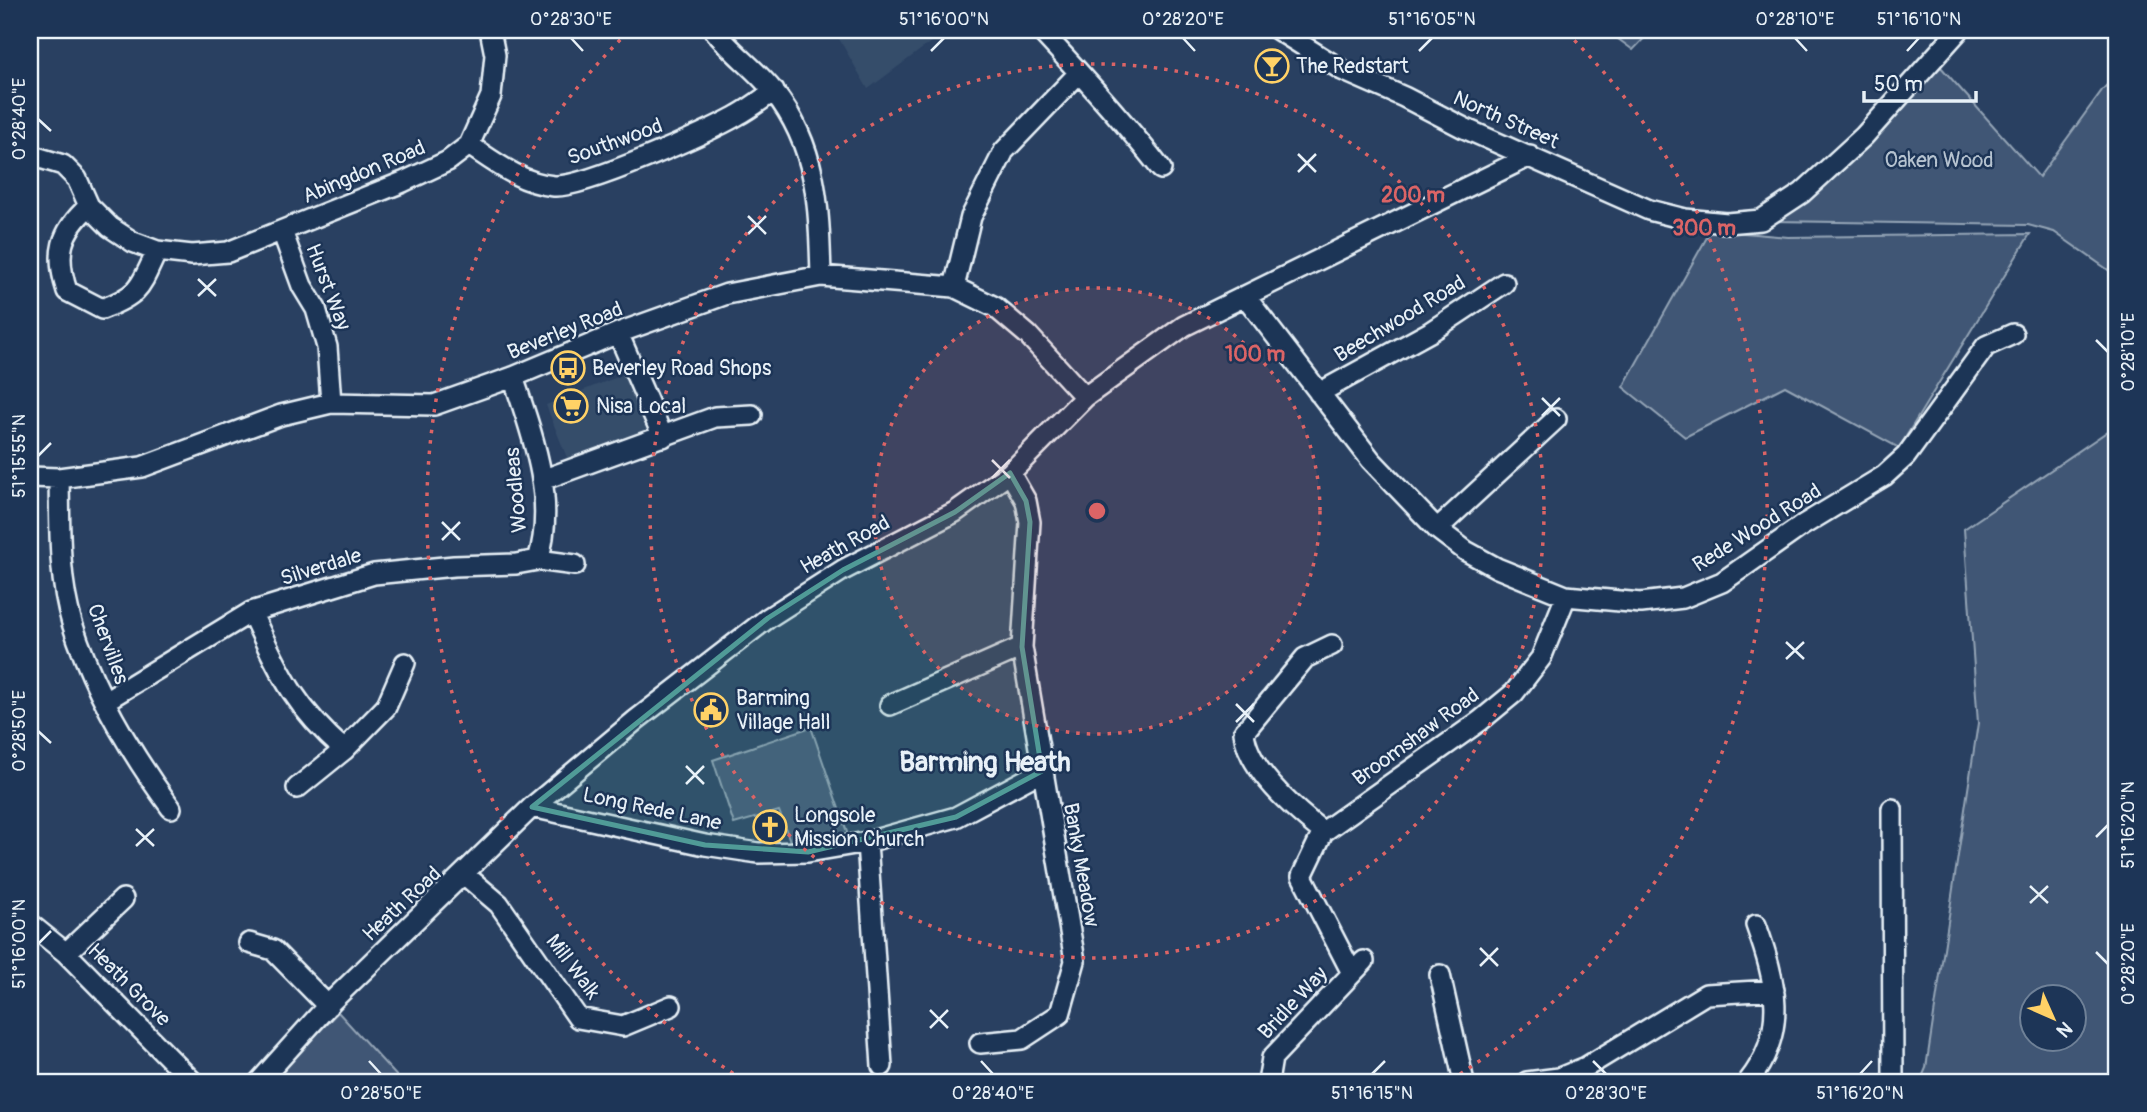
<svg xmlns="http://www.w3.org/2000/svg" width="2147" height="1112" font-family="Pangolin,sans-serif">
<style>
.built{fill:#364d6b}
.green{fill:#415774;stroke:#94a4b6;stroke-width:2;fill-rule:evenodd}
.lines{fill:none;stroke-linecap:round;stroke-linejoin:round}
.minor-casing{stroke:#e8f1f8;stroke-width:24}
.minor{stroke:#1d3557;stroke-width:19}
.marked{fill:#509b97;fill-opacity:0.2;stroke:#509b97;stroke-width:5;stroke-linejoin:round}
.ticks{fill:none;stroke:#e8f1f8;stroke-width:2.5}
.ring{fill:none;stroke:#db6466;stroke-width:3.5;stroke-dasharray:3.5 7}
.labels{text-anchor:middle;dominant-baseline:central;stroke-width:5;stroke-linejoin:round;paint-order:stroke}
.poi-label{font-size:21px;fill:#e8f1f8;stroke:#1d3557;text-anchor:start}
.street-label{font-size:21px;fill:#e8f1f8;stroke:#1d3557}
.park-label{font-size:21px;fill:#b6c3d0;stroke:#1d3557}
.district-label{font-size:28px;font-weight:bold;fill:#e8f1f8;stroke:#1d3557}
.centre{fill:#db6466;stroke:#1d3557;stroke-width:3.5}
.ring-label{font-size:21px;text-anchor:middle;font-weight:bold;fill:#db6466;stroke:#1d3557;stroke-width:5;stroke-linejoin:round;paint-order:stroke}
.neatline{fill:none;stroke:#e8f1f8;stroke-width:2.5}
.ticks-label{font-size:18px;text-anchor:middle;fill:#e8f1f8}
</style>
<rect width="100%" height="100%" fill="#294061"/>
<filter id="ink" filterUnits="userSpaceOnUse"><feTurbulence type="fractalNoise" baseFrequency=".0143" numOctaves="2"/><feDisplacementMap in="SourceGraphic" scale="14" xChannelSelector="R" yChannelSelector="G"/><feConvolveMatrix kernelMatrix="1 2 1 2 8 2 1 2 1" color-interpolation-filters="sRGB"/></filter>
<g filter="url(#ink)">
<path class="built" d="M834,30h113l-79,59z
M625,374l23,60 -78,31 -24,-60z"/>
<path class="green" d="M1606,30h46l-19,20z
M1940,66l99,111 64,-88 14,-14v201l-63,-44 -26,-7 -253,-4 77,-60z
M1711,230l77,7 242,-3 -131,214 -114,-62 -100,51 -62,-50z
M2117,425v657h-197l6,-14 52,-345 -14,-194zM2032,996h42v42h-42z
M811,727l39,114h-60l-11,-30 -45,13 -21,-64z
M338,1012l64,70h-131z"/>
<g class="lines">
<defs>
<path id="minor" d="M714,30c18,23 42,39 60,62 44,55 45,116 47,184
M1040,30c42,45 83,90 121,139
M1278,30l64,40 62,27 60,31 185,82 36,9 42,4 34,-3 41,-27 62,-57 95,-106
M469,145c27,18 52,38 85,41 30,2 155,-54 184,-71 13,-7 24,-16 36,-24
M30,155l33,10 14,14 12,27 21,21 23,15 24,9 35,4 36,-3 175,-70 45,-21 21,-16 22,-49 4,-41 -5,-25
M89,206c-29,26 -34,48 -22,85l35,18c39,-15 38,-22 55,-58
M282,231l20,55 14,23 11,38 4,56
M954,287l17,-70 33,-66 74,-77
M1245,296l126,164 66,69 29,22 31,17 69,28 75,7 42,-5 39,-16 81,-57 81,-49 22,-20 80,-110 27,-12
M618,333l45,104
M513,377c19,57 44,122 25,183
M1319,393l111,-61 74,-49
M30,477l29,1 83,-11 139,-52 50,-12 103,2 79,-28 105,-44 109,-39 94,-18 133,11 41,20 33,28 57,62
M59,478c1,47 -1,99 13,145 21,67 58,129 99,185
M542,480l173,-63 37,-2
M1437,529l119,-110
M251,612c29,61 41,92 93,138
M105,701l146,-89 123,-38 80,-8 62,-2 22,-4 37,5
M890,705l132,-58
M297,788l47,-38 42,-43 19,-44
M532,807l173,38 53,8 50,-1 59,-10 89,-25 86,-46
M1892,809l1,273
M1323,832c-28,-22 -76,-63 -79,-100l61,-74 27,-13
M867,842l15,224
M465,875l34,29 79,114 45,8 48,-20
M30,924l36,29 127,129
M249,943l24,7 55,56
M66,953l57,-54
M1352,973l-50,-97 21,-44 157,-111 34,-28 27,-35 25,-62
M1440,975l24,107
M980,1043l42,-4 38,-25 15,-53 -53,-314 8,-125 -4,-21 -16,-28
M259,1082l73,-81 200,-194 104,-87 132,-102 75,-48 112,-58 55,-39 75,-76 99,-71 346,-170
M1268,1082l4,-24 92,-97
M1527,1082l32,-4 27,-11 120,-73 68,-4
M1748,1082c41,-51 28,-101 8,-157"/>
</defs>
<use href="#minor" class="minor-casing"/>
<use href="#minor" class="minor"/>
</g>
</g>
<path class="marked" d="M1010,473l16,28 4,21 -8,125 20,124 -86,46 -148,35 -103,-7 -173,-38 236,-189 75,-48 112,-58z"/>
<path class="ticks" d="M571,38l12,13M1183,38l12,13M1795,38l12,13M931,51l13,-13M1419,51l13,-13M1907,51l12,-13M38,119l13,12M1298,154l18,18M1298,172l18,-18M748,216l18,18M748,234l18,-18M198,279l18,17M198,296l18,-17M2096,340l12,12M1542,398l18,18M1542,416l18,-18M38,456l13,-13M992,460l18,18M992,478l18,-18M442,522l18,18M442,540l18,-18M1786,642l18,17M1786,659l18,-17M1236,704l18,18M1236,722l18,-18M38,731l13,12M686,766l18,18M686,784l18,-18M136,829l18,17M2096,837l12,-12M136,846l18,-17M2030,886l18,17M2030,903l18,-17M38,944l13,-13M1480,948l18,18M2096,952l12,12M1480,966l18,-18M930,1010l18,18M930,1028l18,-18M369,1061l12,13M981,1061l12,13M1593,1061l13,13M1372,1074l13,-13M1860,1074l12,-13"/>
<circle cx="1097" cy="511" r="223" fill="#db6466" fill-opacity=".12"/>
<g class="ring">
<circle cx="1097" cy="511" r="223"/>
<circle cx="1097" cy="511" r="447"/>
<path d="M742 1079A670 670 0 0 1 627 33M1567 33A670 670 0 0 1 1452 1079"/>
</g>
<defs>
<symbol id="bar-ring" viewBox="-11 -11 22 22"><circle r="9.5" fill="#1d3557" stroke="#ffd166" stroke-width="1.5"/><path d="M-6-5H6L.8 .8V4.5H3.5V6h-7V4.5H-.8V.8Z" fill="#ffd166"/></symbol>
<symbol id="bus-ring" viewBox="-11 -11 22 22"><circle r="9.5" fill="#1d3557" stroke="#ffd166" stroke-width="1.5"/><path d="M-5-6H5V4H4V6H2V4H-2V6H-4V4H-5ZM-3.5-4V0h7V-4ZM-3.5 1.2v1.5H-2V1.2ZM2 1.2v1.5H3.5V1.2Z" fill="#ffd166"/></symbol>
<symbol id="supermarket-ring" viewBox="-11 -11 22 22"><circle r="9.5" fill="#1d3557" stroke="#ffd166" stroke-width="1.5"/><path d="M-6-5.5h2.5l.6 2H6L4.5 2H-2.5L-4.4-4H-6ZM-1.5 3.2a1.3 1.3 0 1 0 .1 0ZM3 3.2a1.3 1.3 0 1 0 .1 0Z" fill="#ffd166"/></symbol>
<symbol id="civic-ring" viewBox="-11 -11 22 22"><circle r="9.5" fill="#1d3557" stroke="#ffd166" stroke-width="1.5"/><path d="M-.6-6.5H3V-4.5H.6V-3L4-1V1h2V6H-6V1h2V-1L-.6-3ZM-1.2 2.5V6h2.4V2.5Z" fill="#ffd166"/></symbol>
<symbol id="church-ring" viewBox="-11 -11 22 22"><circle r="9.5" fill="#1d3557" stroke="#ffd166" stroke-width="1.5"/><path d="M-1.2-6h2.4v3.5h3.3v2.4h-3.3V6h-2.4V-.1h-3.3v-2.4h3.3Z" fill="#ffd166"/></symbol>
</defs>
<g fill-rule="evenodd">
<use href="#bar-ring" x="1253" y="47" width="38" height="38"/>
<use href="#bus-ring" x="549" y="349" width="38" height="38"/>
<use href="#supermarket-ring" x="552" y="387" width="38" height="38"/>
<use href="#civic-ring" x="692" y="691" width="38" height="38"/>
<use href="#church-ring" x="751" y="808" width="38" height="38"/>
</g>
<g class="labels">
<g class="poi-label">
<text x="1296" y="66">The Redstart</text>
<text x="592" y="368">Beverley Road Shops</text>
<text x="596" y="406">Nisa Local</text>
<text x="736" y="698">Barming<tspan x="736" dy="24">Village Hall</tspan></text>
<text x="794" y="815">Longsole<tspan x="794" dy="24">Mission Church</tspan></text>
</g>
<g class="street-label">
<text transform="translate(1506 120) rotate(24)">North Street</text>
<text transform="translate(615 142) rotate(-20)">Southwood</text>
<text transform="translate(364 172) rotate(-23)">Abingdon Road</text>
<text transform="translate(328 287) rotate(69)">Hurst Way</text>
<text transform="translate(1400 319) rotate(-31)">Beechwood Road</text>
<text transform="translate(565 331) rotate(-22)">Beverley Road</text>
<text transform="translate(516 490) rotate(-95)">Woodleas</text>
<text transform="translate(1757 528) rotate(-32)">Rede Wood Road</text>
<text transform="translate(845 545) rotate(-29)">Heath Road</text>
<text transform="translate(321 567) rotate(-17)">Silverdale</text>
<text transform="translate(108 644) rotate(70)">Chervilles</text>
<text transform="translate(1416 737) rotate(-36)">Broomshaw Road</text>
<text transform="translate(652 809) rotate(12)">Long Rede Lane</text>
<text transform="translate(1081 865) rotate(80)">Banky Meadow</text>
<text transform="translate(402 904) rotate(-43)">Heath Road</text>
<text transform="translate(573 967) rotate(53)">Mill Walk</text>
<text transform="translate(129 985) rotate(45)">Heath Grove</text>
<text transform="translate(1293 1003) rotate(-47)">Bridle Way</text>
</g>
<g class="park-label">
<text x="1939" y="160">Oaken Wood</text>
</g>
<g class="district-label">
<text x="985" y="762">Barming Heath</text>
</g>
</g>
<circle cx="1097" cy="511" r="10" class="centre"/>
<g class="ring-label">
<text x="1413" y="202">200 m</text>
<text x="1704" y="235">300 m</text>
<text x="1255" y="361">100 m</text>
</g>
<rect width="2147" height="1112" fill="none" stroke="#1d3557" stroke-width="77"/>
<g transform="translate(2053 1018) rotate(135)"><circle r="33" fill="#1d3557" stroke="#6e8097" stroke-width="2"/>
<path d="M0-5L12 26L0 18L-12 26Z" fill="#ffd166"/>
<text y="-10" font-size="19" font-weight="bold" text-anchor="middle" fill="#e8f1f8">N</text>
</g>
<path d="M1864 91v10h112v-10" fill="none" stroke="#e8f1f8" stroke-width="3.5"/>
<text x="1874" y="91" font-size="21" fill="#e8f1f8" stroke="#1d3557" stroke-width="5" paint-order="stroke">50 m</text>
<rect x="38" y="38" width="2070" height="1036" class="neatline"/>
<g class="ticks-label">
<text x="571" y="25">0°28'30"E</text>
<text x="944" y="25">51°16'00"N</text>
<text x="1183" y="25">0°28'20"E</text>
<text x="1432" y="25">51°16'05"N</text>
<text x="1795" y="25">0°28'10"E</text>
<text x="1919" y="25">51°16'10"N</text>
<text transform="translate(19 119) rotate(-90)" y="6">0°28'40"E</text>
<text transform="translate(2128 352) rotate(-90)" y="6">0°28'10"E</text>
<text transform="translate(19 456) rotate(-90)" y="6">51°15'55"N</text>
<text transform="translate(19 731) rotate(-90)" y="6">0°28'50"E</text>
<text transform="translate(2128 825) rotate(-90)" y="6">51°16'20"N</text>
<text transform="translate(19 944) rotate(-90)" y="6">51°16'00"N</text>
<text transform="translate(2128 964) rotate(-90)" y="6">0°28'20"E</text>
<text x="381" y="1099">0°28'50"E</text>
<text x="993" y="1099">0°28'40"E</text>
<text x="1372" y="1099">51°16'15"N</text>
<text x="1606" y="1099">0°28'30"E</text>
<text x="1860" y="1099">51°16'20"N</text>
</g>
</svg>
